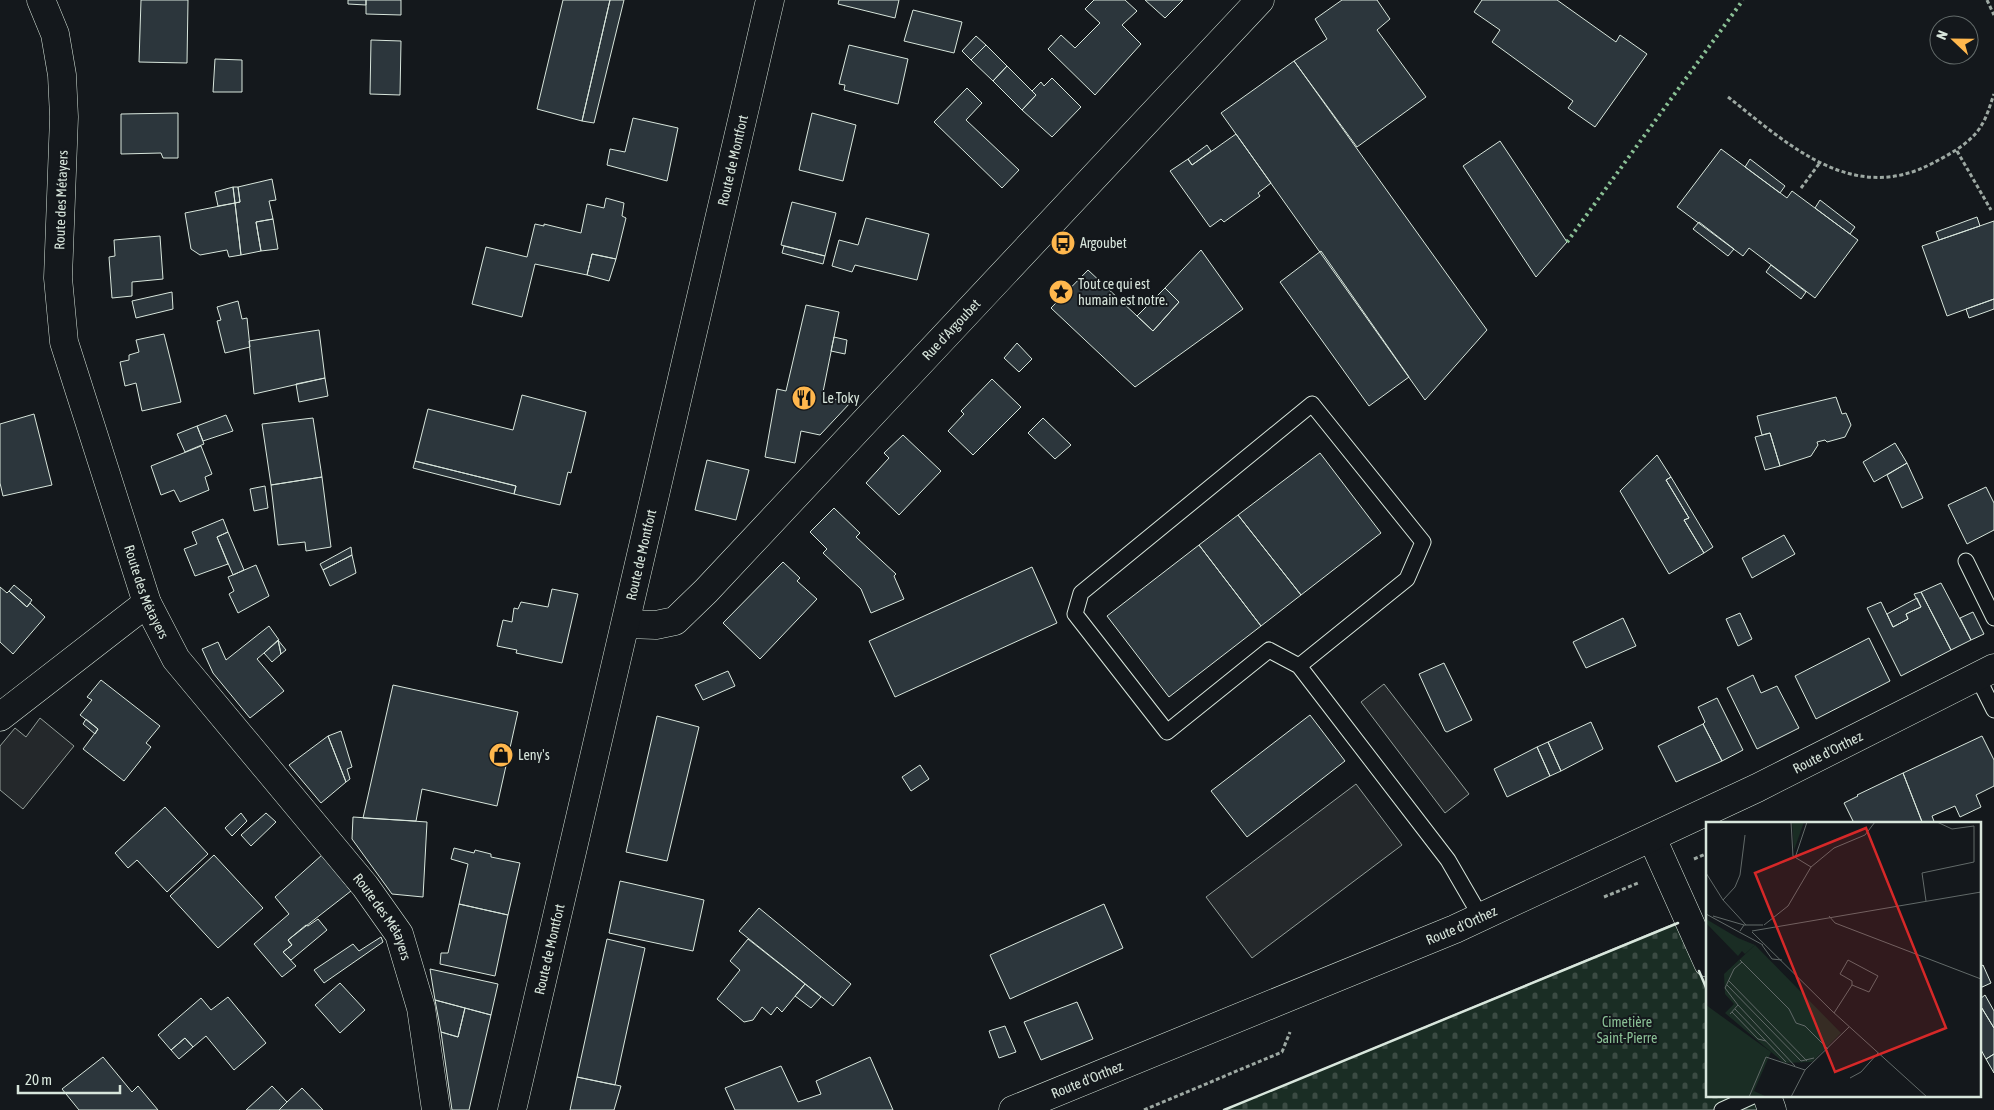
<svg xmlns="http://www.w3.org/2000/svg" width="1994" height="1110" font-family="'Asap Condensed',sans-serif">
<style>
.cemetery{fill:url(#cemetery-stones);stroke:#939e99}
.parking{fill:#24282b;stroke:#939e99}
.building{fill:#2c363c;stroke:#d8e6dc}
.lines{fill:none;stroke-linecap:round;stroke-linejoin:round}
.lane-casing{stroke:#d8e6dc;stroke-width:17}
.street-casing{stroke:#d8e6dc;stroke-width:29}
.secondary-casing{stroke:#d8e6dc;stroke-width:29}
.path{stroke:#9da8a2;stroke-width:3;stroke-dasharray:4 2.5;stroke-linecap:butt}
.lane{stroke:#14181c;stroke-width:15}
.street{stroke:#14181c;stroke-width:28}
.secondary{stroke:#14181c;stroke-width:28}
.hedge{stroke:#8ac095;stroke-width:4;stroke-dasharray:2.5 4;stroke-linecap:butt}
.wall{stroke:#d8e6dc;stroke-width:2.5}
.labels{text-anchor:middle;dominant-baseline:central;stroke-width:4;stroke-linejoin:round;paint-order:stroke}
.street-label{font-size:14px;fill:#d8e6dc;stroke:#14181c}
.poi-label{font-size:14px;fill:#d8e6dc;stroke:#14181c;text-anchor:start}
.park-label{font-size:14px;fill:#8ac095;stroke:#14181c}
.inset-road{fill:none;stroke:#626a69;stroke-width:1}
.view{fill:#d62828;fill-opacity:0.15;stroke:#d62828;stroke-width:2.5}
.inset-edge{fill:none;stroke:#d8e6dc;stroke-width:2.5}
</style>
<defs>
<pattern id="cemetery-stones" width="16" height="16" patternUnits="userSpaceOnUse" patternTransform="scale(1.25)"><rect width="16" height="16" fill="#1a2d24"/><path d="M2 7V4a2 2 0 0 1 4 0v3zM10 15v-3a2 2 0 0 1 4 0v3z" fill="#3b4b43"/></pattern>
</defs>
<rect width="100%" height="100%" fill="#14181c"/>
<path class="cemetery" d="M1678,922l30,70v104h44l6,14h-534z"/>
<path class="parking" d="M1384,684l85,110 -24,19 -84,-111z
M40,718l34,28 -51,63 -23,-19v-44l15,-18 11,9z
M1356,784l46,61 -150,113 -46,-61z"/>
<path class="building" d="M141,0h47l-1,63 -48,-1z
M348,0h18v5l-18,-1z
M366,0h35v15l-35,-1z
M563,0h47l-28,121 -45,-12z
M610,0h14l-30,123 -12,-2z
M839,0h60l-4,18 -57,-14z
M1094,0h31l12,11 -15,14 19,19 -46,51 -47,-46 13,-14 14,13 25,-25 -15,-14z
M1145,0h38l-18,18z
M1342,0h35l13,19 -13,11 49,67 -69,50 -63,-86 33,-22 -12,-20z
M1482,0h75l59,42 4,-7 27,19 -52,73 -27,-19 5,-7 -81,-59 8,-12 -26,-18z
M913,10l49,12 -8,31 -50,-12z
M976,36l10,9 -15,15 -9,-9z
M371,40l30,1 -1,54 -30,-1z
M849,45l59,14 -10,45 -54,-14 1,-5 -6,-1z
M986,45l21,21 -14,15 -22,-21z
M215,59l27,1v32h-29z
M1294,61l193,269 -62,70 -204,-287z
M1007,66l29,29 -14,15 -29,-29z
M1052,78l29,29 -29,30 -30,-27 14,-15 -4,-4 9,-9 3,4z
M967,88l15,15 -16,17 53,50 -17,18 -68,-66z
M178,113v45h-15l-2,-5 -40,1v-40z
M812,113l44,12 -13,56 -44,-11z
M633,118l45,10 -11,53 -60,-16 3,-16 15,3z
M1236,134l35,49 -13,10 2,3 -36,26 -3,-3 -11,8 -40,-56 18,-12 4,6z
M1500,141l67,101 -31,35 -73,-111z
M1207,145l4,6 -19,14 -4,-6z
M1721,149l66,49 5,-7 66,49 -43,58 -66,-50 -6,8 -66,-49z
M1750,159l35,27 -5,7 -35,-26z
M272,179l4,21 -7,1 4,18 -17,3 5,29 -20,4 -6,-52 5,-1 -2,-15z
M233,187h5l2,15 -5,1z
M233,187l2,16 -17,3 -3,-14z
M606,198l18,5 -2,13 4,2 -10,41 -24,-5 -5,21 -52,-11 -13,53 -50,-13 14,-57 41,10 8,-33 9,2v-2l37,9 6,-29 17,4z
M1820,200l35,27 -5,7 -35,-26z
M792,202l44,11 -11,43 -44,-11z
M235,203l6,52 -12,2 -2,-7 -27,5 -9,-6 -6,-36z
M1977,217l3,9 -41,14 -3,-8z
M866,218l63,16 -12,46 -62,-15 -3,7 -20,-6 7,-26 19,5z
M273,219l5,30 -17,2 -5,-29z
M1994,221v78l-47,17 -25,-70z
M1699,222l35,27 -6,7 -35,-27z
M160,236l3,43 -31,3v14l-20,2 -3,-41 6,-1 -1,-16z
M784,246l41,10 -2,8 -41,-11z
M1201,250l42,59 -108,78 -84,-79 37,-38 65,61 26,-29 -14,-14z
M1321,251l88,126 -40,29 -89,-124z
M592,254l24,5 -7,22 -22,-6z
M1771,265l35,27 -5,7 -35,-27z
M1165,288l14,14 -26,29 -16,-15z
M172,292l1,17 -37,9 -4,-17z
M1994,299v10l-25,9 -3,-9z
M238,301l4,18 5,-1 3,29 -25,6 -8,-32 4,-1 -4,-13z
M806,305l33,7 -17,85 29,5 -31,33 -19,-4 -6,32 -30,-6 12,-68 9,2z
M319,330l6,48 -71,16 -5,-53z
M164,334l17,68 -39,9 -6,-28 -11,3 -5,-24 9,-2v-5l10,-3 -3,-12z
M834,337l13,3 -2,14 -14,-3z
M1017,343l15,16 -13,13 -15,-14z
M325,378l3,18 -29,6 -3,-18z
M992,379l29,28 -48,48 -25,-24 16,-17 -3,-3z
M522,395l64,17 -15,61 -3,-1 -8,33 -46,-11 2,-8 -101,-25 13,-52 85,21z
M1836,397l6,17 4,-1 5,12 -6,12 -18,5 -2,-2 -8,2 1,3 -7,11 -31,10 -10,-33 -8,2 -5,-19z
M34,414l18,71 -49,11 -3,-13v-59z
M226,415l7,16 -30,10 -6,-15z
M313,418l9,59 -51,8 -9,-61z
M1043,418l28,27 -16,14 -27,-26z
M197,426l7,18 -19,8 -8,-18z
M1770,433l10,33 -15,4 -10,-33z
M903,435l38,36 -42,44 -33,-32 23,-25 -5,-5z
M1895,443l12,20 -33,19 -11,-20z
M201,446l11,28 -7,3 4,13 -29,12 -6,-12 -13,5 -10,-29z
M1320,453l61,80 -80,62 -63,-80z
M1657,455l14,22 -5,3 23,38 -5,2 20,33 -35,21 -49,-83z
M707,460l42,10 -13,50 -41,-10z
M415,461l101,25 -2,8 -101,-26z
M1907,463l16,35 -21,10 -15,-33z
M322,477l9,70 -25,4 -1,-9 -27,3 -7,-60z
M1671,477l42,70 -9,6 -20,-33 5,-2 -23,-38z
M265,486l3,22 -14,3 -4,-22z
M1986,487l8,16v27l-27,14 -19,-39z
M834,508l26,25 -4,4 40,37 -2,2 10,23 -33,14 -10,-24 -38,-36 4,-4 -17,-17z
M1238,515l63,80 -40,31 -62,-81z
M223,519l5,13 -11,5 11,27 -33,12 -11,-27 13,-5 -5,-12z
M228,532l16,38 -11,5 -16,-38z
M1784,535l11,19 -43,24 -10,-20z
M1199,545l62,81 -92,71 -62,-81z
M351,547l1,8 -29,15 -3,-6z
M352,555l4,18 -26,13 -7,-16z
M783,562l17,16 -3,3 20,18 -57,60 -37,-36z
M256,565l13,31 -31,17 -9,-19 5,-3 -6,-14z
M1032,567l25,56 -162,74 -26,-56z
M1941,583l30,57 -20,10 -30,-58z
M14,585l18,15 -5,7 -18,-16z
M0,587l7,6 2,-2 18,16 3,-4 15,14 -32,37 -13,-12z
M552,589l26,5 -16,69 -46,-10 1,-3 -20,-4 6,-26 9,2 2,-14 4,1 3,-7 27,5z
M1921,592l30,58 -50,26 -34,-68 14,-6 12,25 15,-8 -2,-5 15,-7 -7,-13z
M1917,598l4,9 -15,7 2,5 -15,8 -6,-13z
M1973,612l11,22 -13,6 -11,-22z
M1740,613l12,26 -14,7 -12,-27z
M1623,618l13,28 -50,22 -13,-26z
M269,626l10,14 -22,19 27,32 -34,27 -37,-45 -11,-24 16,-7 8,18z
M1869,638l21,43 -74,38 -21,-43z
M278,640l3,14 -9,8 -8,-9z
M278,640l8,10 -5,4z
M1444,663l28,57 -25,12 -2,-1 -26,-57z
M728,671l7,15 -32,14 -8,-15z
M1753,675l8,18 16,-7 22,42 -42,21 -30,-61z
M101,680l59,46 -14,17 5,4 -27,34 -41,-32 15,-20 -18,-14 12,-15 -5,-3z
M393,685l125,27 -21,94 -75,-17 -6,32 -53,-3z
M1717,698l26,52 -21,11 -19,-37 2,-2 -7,-15z
M1310,715l35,46 -98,76 -36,-46z
M657,716l42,11 -32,134 -41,-9z
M86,719l12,10 -3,5 -12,-10z
M1591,722l12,27 -42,22 -13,-29z
M1703,724l19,37 -46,21 -18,-36z
M341,731l11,36 -5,2 3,10 -4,3 -18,-46z
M328,736l18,46 -25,21 -32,-38z
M1982,736l12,24v26l-18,9 5,12 -21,10 -5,-11 -23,10 3,8h-12l-20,-51z
M1548,742l13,29 -11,5 -13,-29z
M1537,747l13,29 -43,21 -13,-28z
M920,765l9,14 -18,12 -9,-14z
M1903,773l19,49 -76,2 7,-3 -9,-18 14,-7 -1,-1z
M165,807l43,47 -41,38 -30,-32 -9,8 -13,-15z
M241,813l6,8 -15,15 -7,-8z
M266,813l10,9 -25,24 -10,-11z
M353,817l74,5 -4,75 -31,-3 -40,-55z
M454,848l20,5 1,-3 16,4v3l29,6 -12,52 -49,-11 9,-40 -17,-5z
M214,855l49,53 -45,40 -48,-52z
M322,855l29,36 -63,49 4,5 -9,7 13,14 -14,11 -28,-33 35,-30 -14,-17z
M620,881l84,19 -11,51 -84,-18z
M459,904l49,11 -13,61 -55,-12 1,-11h7z
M1104,904l19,44 -113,51 -20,-44z
M759,908l92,76 -18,22 -94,-75z
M318,919l9,11 -36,30 -8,-8 9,-7 -4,-5 18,-15 2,1z
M381,937l2,5 -59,41 -10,-13 39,-26 6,7z
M607,939l38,9 -30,137 -38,-8z
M748,939l57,45 -23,28 -5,-5 -6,8 -9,-8 -9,13 -9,2 -27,-23 23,-29 -10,-9z
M1983,965l8,18 -11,5v-21z
M430,969l68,15 -7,31 -56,-15z
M340,983l25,27 -25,23 -25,-28z
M805,984l16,13 -10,11 -16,-12z
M1985,995l9,16v17l-14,-23v-6z
M228,997l38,46 -32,27 -28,-34 -13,11 -8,-9 -14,12 -13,-15 43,-37 10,12z
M435,1000l30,8 -7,29 -17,-5z
M1077,1002l16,37 -52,21 -17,-38z
M1980,1005l14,23v26l-8,5 -6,-11z
M465,1008l26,7 -22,95h-17l-11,-78 17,5z
M1005,1026l11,26 -17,6 -10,-27z
M185,1038l8,9 -14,12 -8,-9z
M1994,1054v19l-8,-14z
M103,1057l29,35 6,-6 20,24h-79l-17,-21z
M870,1057l23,53h-158l-10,-22 56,-22 17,36 23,-8 -5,-13z
M577,1077l44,9 -7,24h-44z
M272,1086l15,16 -8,8h-33z
M302,1088l21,22h-44l8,-8z"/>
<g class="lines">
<defs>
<path id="lane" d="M1966,561l28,57
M1299,666l-30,-16 -102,82 -92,-118 6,-21 231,-189 111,138 -16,37 -108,87 149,194 33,57
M1977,676l17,34
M1722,1110l31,-14"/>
<g id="street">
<path id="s1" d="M41,0l14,34 7,41 2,42 -6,161 6,64 83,261 29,56 189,227 34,48 22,74 15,102"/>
<path d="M0,717l147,-114"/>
<path d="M1652,838l56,125"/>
<path d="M1767,1096l5,14"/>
</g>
<g id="secondary">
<path id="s2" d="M626,624l30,1 19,-4 31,-30 554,-591"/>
<path id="s3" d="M512,1110l258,-1110"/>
<path id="s4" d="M1013,1110l442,-181 302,-141 237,-120"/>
</g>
</defs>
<use href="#lane" class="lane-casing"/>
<use href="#street" class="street-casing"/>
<use href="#secondary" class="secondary-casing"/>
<path class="path" d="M1987,0l7,15
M1728,97c60,47 124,109 205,66 17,-9 38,-20 48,-37 6,-9 9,-21 13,-32
M1957,151l34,59
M1801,188l18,-24
M1694,859l14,-6
M1604,897l34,-14
M1144,1110l138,-58 8,-20"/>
<use href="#lane" class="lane"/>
<use href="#street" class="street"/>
<use href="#secondary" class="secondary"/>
<path class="hedge" d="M1567,242l176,-242"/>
<path class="wall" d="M1699,971l9,21
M1224,1110l454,-187"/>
</g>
<defs>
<symbol id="bus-disc" viewBox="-11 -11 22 22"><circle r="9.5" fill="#ffb74d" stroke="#14181c"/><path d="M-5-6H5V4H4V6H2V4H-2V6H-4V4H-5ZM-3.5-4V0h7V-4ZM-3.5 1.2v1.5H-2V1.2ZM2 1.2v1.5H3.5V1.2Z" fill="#111"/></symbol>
<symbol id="sight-disc" viewBox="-11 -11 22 22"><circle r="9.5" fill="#ffb74d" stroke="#14181c"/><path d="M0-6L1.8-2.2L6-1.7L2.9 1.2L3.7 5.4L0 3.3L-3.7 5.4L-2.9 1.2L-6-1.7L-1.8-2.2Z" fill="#111"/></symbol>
<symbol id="restaurant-disc" viewBox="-11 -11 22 22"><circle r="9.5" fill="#ffb74d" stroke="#14181c"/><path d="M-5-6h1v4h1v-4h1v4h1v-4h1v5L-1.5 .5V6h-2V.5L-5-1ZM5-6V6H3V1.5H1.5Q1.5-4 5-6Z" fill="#111"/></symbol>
<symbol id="shop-disc" viewBox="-11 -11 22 22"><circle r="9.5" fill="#ffb74d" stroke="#14181c"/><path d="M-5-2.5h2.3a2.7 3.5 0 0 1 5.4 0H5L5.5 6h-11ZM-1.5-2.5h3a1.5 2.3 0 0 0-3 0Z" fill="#111"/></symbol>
</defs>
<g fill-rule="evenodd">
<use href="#bus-disc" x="1049" y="229" width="28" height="28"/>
<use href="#sight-disc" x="1047" y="278" width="28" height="28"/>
<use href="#restaurant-disc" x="790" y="384" width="28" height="28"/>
<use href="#shop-disc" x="487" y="741" width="28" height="28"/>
</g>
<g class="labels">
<g class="street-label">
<text stroke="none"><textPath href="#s3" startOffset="975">Route de Montfort</textPath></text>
<text transform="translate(61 200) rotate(-88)">Route des Métayers</text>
<text stroke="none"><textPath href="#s2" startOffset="451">Rue d'Argoubet</textPath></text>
<text stroke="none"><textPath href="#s3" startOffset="570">Route de Montfort</textPath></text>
<text stroke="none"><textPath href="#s1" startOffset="609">Route des Métayers</textPath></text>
<text stroke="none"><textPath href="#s4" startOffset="890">Route d'Orthez</textPath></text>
<text stroke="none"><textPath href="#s1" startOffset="1014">Route des Métayers</textPath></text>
<text stroke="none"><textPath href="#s4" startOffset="485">Route d'Orthez</textPath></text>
<text stroke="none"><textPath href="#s3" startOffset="165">Route de Montfort</textPath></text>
<text stroke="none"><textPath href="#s4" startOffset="80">Route d'Orthez</textPath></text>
</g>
<g class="poi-label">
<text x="1080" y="243">Argoubet</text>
<text x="1078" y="284">Tout ce qui est<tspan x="1078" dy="16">humain est notre.</tspan></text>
<text x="822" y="398">Le Toky</text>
<text x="518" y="755">Leny's</text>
</g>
<g class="park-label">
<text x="1627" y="1022">Cimetière<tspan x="1627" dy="16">Saint-Pierre</tspan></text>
</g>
</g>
<g transform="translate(1706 822)">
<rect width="275" height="275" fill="#14181c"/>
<path d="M86,0h12l-10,28zM0,97l32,19 17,7 -10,9 -3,-3 -4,5 -32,-33z" fill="#1a2d24"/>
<path d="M49,123l86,88 -29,29 -28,1 -59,-50 9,-9 -9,-10 -1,-20z" fill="#1a2d24"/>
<path d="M0,183l65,47 -17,39 13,6h-61z" fill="#1a2d24"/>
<path class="inset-road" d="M85,0l2,34 18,11M89,36l12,-36M0,51l17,27 23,25M17,78l12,-13 5,-12 5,-40M220,79l-4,-28 52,-11v-36l-22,3 -15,-7M0,92l57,31M7,94l31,9M123,94l6,7 146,56M58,103l24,-19 23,-39 23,-19 31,-13 10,-13M34,109l4,-6h19M46,109l229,-39M46,110l80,79 95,86M56,123l10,14 10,1M34,138l49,49 7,14 9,3 23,23M23,159l78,80M21,163l74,76 13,-3M32,183l57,61M29,187l51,53M26,190l26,27 8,2M128,191l18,-28 17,7 9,-16 -30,-16 -8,14 12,7v4M24,192l8,-9 -13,-17 9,-19 8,-7M144,256l11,-6 17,-19M43,275l17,-40 39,13 44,-43M85,275l14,-27"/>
<path class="view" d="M160,6l80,200 -111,44 -80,-199z"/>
<rect width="275" height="275" class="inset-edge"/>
</g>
<g transform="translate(1954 40) rotate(292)"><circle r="24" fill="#14181c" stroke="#626a69"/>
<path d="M0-4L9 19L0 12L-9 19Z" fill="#ffb74d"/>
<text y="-8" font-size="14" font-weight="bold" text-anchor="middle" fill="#d8e6dc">N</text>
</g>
<path d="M18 1085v8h102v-8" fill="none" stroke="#d8e6dc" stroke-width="2.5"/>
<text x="25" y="1085" font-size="15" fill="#d8e6dc" stroke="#14181c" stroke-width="4" paint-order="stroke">20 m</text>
</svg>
